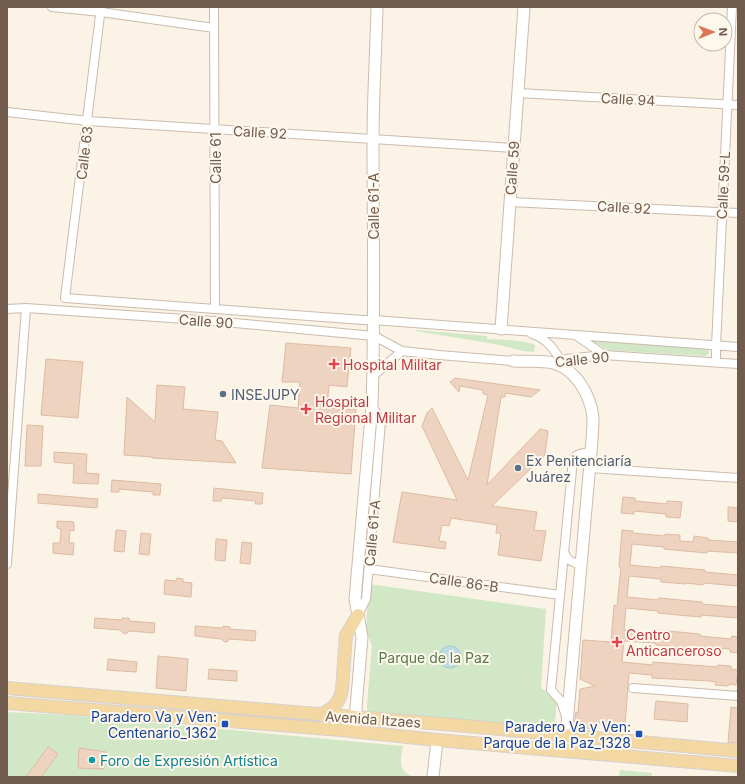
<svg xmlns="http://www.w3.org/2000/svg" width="745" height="784" font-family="Inter,sans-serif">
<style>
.green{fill:#d2e7c6}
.water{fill:#bcdce2;stroke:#a3cad3}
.building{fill:#edd3c0;stroke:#debba2}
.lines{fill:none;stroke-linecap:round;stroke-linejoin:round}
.street-casing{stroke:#cbbbad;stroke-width:10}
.secondary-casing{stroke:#cebcab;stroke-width:13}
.primary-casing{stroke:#d7d1cd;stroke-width:14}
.street{stroke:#fff;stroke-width:8}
.secondary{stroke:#fff;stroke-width:11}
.primary{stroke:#f3d8a4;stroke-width:12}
.health-dot{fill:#e0444e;stroke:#fdf7ec;stroke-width:1.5}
.service-dot{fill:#5c6f8a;stroke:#fdf7ec;stroke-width:1.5}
.transit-dot{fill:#1a4fb4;stroke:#fdf7ec;stroke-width:1.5}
.culture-dot{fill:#0f9aa8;stroke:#fdf7ec;stroke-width:1.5}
.labels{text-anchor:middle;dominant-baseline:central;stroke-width:4;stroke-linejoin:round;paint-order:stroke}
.street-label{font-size:14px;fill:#715b4d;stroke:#fdf7ec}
.health-label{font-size:14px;fill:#be3a42;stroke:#fdf7ec;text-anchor:start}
.service-label{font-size:14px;fill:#4e5e75;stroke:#fdf7ec;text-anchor:start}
.park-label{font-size:14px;fill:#567b49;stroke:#fdf7ec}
.transit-label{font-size:14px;fill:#164399;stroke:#fdf7ec;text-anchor:end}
.culture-label{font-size:14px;fill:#0d838f;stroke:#fdf7ec;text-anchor:start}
</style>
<rect width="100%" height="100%" fill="#faf3e6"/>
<path class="green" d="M416,330l71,6v3c14,1 35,0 48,6l-1,7 -11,-1 -28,-7 -79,-13z
M592,341l25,1 91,7 1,4 -3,3h-3l-96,-6z
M369,584l177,25 -5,79 13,8 3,5 -3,29 -185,-17 -2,-3v-5l5,-59 -6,-18z
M7,712l62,3 334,31c-3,14 -5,25 10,31h-406z
M620,770l32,3 -1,4h-32z"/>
<path class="water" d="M439 657a11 11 0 1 1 22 0a11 11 0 1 1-22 0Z"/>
<path class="building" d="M286,343l65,5 -4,39 -18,-2 -2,23 29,1 -5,65 -89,-6 8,-63 28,3 2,-26h-18z
M46,359l37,3 -5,56 -37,-3z
M455,378l85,12 -9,7 -26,-4v4h-4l-14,88 53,-56 8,2 -3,24 -53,51 45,6 -3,18 12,1 -5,30 -43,-6 3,-22h-5l1,-8 -46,-7 -2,8 -7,-1 -3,16 7,1 -1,7 -52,-7 9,-50 55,8 -35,-74 5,-13 5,-5 36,72 20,-85 -5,-1v-4l-23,-4 -1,6 -9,-10z
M157,385l28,2 -2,22 35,3 -3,28 7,1 14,22 -84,-5v-1l-28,-2 3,-58 28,25z
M27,425l16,1 -2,40h-16z
M54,452l33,2 -1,19 13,1 -1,10 -25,-1 1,-19 -20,-2z
M112,480l49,4 -1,11h-7v-3l-34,-3v3h-8z
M214,488l49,5 -1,11h-7l1,-3 -34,-3 -1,3h-8z
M38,494l60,5 -1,9 -59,-5z
M623,497l12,1v3l32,3v-3l15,1 -2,16 -14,-1v-3l-32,-3v3l-13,-1z
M728,507l10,1v14l-10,-1z
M57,521l17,1v9l-4,-1 -1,13h5l-1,12 -20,-2v-10h7l1,-14 -4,-1z
M116,530l10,1 -2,21 -10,-1z
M622,530l11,1v2l32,3v-2l15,1v6l13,1 1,-6 14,2v2l30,2v11l-31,-2v2l-22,-2 -21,-2v-2l-32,-3 -2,21 31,3v-2l44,4v2l33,3v11l-34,-3 -1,2 -17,-2v1l-25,-2v-3l-32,-3 -2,21 31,3 1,-2 43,4v2l36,3v11l-37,-3v2l-23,-2 -20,-2v-2l-32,-3 -2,22 32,3 1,-3 43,4v2l31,3 1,-3 6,1v16l-8,-1v-3l-31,-2 -1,2 -23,-2 -19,-2 -1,-2 -31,-2 -2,21 31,3v-3l64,5 1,-2 13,1v3l7,1 -2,15 -7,-1 -1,2 -13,-1 1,-3 -6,-1 -58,-3v-3l-23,-2 -4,52 -28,-2v6l-23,-2 2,-15 2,1 2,-24 15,-3 -15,-7 3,-39 28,2 3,-37 3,1 4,-39h-2z
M141,533l10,1 -2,21 -10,-1z
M216,539l11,1 -2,21 -10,-1z
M242,542l10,1 -2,21 -10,-1z
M177,578l6,1v3l9,1 -1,14 -27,-3 1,-14 11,1z
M95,618l27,2v-2h7v3l26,2 -1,10 -24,-2 -5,3 -2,-1 -3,-3 -26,-2z
M195,626l28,2v-2l7,1v2l26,2 -1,10 -25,-2 -3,3h-2l-4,-3 -26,-3z
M158,656l30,3 -2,32 -30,-3z
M108,659l29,3 -1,10 -29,-2z
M209,669l28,2v10l-29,-2z
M656,701l32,3 -1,18 -33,-3z
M731,707l7,1v35h-10z
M48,747l10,7 -17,23h-15z
M79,748l27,4 -2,17 -26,-1z"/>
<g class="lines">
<defs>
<path id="street" d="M52,7l49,5 113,16
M101,7l-36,291 298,22h10l365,27
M214,7l1,302
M518,93l220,12
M7,112l81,9 426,27
M510,202l228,11
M7,309l19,-1 43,3 145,10 160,15 28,15 37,4 74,6
M532,334c16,5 24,17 31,32
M577,336l27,19
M716,362v-16l16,-339
M554,364l12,-5 38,-4 134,9
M373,376l29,-25
M590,468l148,10
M564,552c4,10 7,9 17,13
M7,564l19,-256
M369,569l191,26
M358,615l8,-16 15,-177 -9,-17
M633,688l105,8
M566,716l-5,-15 -10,-11 22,-231c4,-6 11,-6 18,-7"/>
<path id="secondary" d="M501,329l23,-322
M513,361c13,1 28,-1 40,2 23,6 38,33 40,55 0,11 -1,23 -2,34l-25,283
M354,732l8,-95 -7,-38 17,-194c3,-88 1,-177 1,-265 0,-44 3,-89 4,-133
M433,777l4,-37"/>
<path id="primary" d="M7,688l236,20 212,17 283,26
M7,703l334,27 96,10 301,26
M321,715c12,-7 18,-11 21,-25l4,-55 12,-20"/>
</defs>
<use href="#street" class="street-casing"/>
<use href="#secondary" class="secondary-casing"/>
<use href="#primary" class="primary-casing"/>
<use href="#street" class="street"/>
<use href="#secondary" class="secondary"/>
<use href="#primary" class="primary"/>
</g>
<g class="health-dot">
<path d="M332 358h4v4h4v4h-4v4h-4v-4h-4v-4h4z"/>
<path d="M304 403h4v4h4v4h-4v4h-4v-4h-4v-4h4z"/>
<path d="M615 636h4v4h4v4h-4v4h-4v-4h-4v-4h4z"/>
</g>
<g class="service-dot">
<circle cx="223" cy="394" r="4"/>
<circle cx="518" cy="468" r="4"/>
</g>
<g class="transit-dot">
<rect x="221" y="720" width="8" height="8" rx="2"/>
<rect x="635" y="730" width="8" height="8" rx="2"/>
</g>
<circle class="culture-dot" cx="92" cy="760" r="4"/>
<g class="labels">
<g class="street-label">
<text transform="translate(628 99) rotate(3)">Calle 94</text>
<text transform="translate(260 132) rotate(3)">Calle 92</text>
<text transform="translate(84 153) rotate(-83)">Calle 63</text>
<text transform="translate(215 158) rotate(-90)">Calle 61</text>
<text transform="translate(512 168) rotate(-86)">Calle 59</text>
<text transform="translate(723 185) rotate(-87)">Calle 59-L</text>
<text transform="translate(373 206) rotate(-90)">Calle 61-A</text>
<text transform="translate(624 207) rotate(3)">Calle 92</text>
<text transform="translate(206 321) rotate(4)">Calle 90</text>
<text transform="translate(582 359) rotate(-6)">Calle 90</text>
<text transform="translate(372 533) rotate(-85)">Calle 61-A</text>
<text transform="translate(464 582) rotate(8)">Calle 86-B</text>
<text transform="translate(373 719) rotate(4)">Avenida Itzaes</text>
</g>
<g class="health-label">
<text x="343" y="364">Hospital Militar</text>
<text x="315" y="401">Hospital<tspan x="315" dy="16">Regional Militar</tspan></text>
<text x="626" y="634">Centro<tspan x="626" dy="16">Anticanceroso</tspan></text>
</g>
<g class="service-label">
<text x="231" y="394">INSEJUPY</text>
<text x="526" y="460">Ex Penitenciaría<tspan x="526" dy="16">Juárez</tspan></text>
</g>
<g class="park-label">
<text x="434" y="657">Parque de la Paz</text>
</g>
<g class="transit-label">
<text x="217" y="716">Paradero Va y Ven:<tspan x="217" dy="16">Centenario_1362</tspan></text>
<text x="631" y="726">Paradero Va y Ven:<tspan x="631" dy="16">Parque de la Paz_1328</tspan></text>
</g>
<g class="culture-label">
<text x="100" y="760">Foro de Expresión Artística</text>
</g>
</g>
<rect width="745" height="784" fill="none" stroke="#715b4d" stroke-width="16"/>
<g transform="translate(713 32) rotate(89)"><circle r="19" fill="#fdf7ec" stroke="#c5b9ac"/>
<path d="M0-3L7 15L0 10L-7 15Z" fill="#da7756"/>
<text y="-6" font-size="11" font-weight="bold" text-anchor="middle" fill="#715b4d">N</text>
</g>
</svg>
